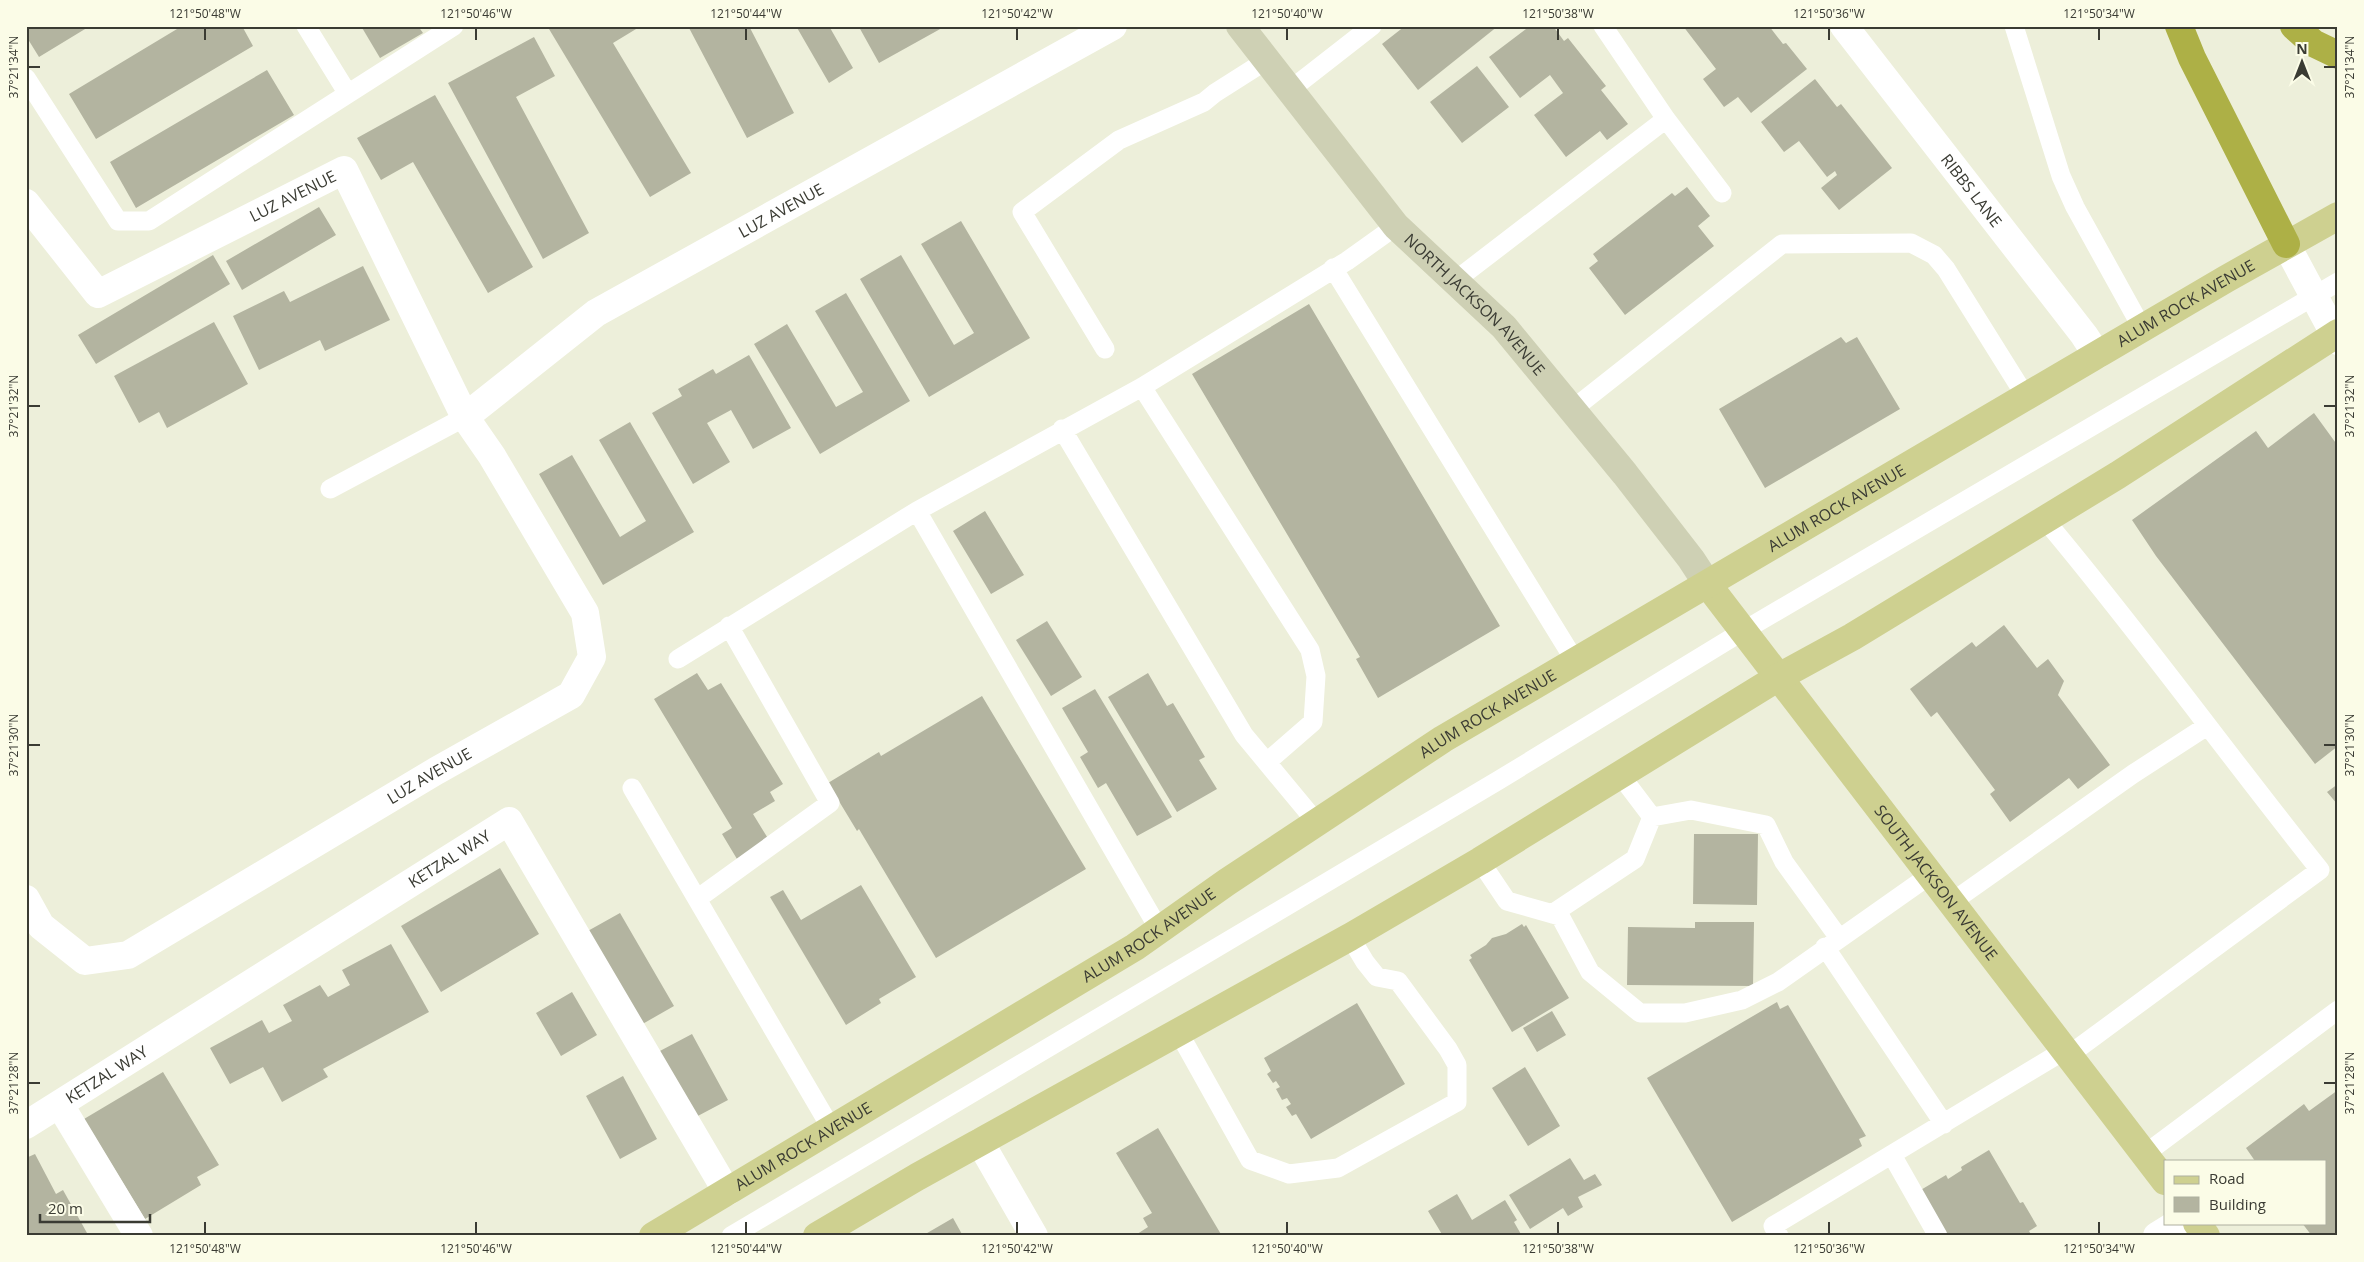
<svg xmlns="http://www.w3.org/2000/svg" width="2364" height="1262" font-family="'Open Sans',sans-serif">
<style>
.building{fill:#b3b4a0}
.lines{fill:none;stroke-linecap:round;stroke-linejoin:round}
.lane{stroke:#fff;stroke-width:19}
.street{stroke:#fff;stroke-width:28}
.secondary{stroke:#ced0b4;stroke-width:28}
.primary{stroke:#ced090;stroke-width:28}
.highway{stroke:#adb046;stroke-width:28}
.ticks{fill:none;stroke:#3a3b33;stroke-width:2}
.labels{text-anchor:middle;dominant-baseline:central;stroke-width:4.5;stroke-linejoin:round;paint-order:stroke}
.street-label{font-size:16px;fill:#3a3b33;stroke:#fbfce7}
.neatline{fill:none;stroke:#3a3b33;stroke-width:2}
.ticks-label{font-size:12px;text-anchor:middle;fill:#3a3b33}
</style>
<rect width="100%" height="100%" fill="#edefda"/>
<path class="building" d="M26,26h64l-51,31 -13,-21z
M182,26h60l11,20 -157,93 -27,-45z
M361,26h57l5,7 -43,25z
M554,26h87l-28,17 78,130 -41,24 -101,-168z
M688,26h61l45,87 -47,25z
M796,26h33l24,42 -24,15z
M861,26h80l1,2 -63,35 -20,-36z
M1405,26h93l-80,64 -36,-46z
M1530,26h23l11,15 4,-3 38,48 -5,4 27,34 -21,16 -7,-9 -34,26 -32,-42 29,-22 -13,-18 -30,23 -31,-41z
M1683,26h86l14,18 3,-1 21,26 -56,44 -13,-16 -14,10 -21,-28 13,-10z
M534,37l21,39 -39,21 73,136 -46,26 -95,-176z
M1477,66l32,41 -47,36 -32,-41z
M267,70l27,45 -158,93 -26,-46z
M1815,79l22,28 4,-3 51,64 -53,42 -18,-22 16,-13 -2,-4 -8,6 -28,-36 -15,11 -23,-30z
M435,95l98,172 -45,26 -75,-131 -32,18 -24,-42z
M1687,187l23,29 -12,10 16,20 -89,69 -36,-47 9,-7 -5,-7 79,-61 3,3z
M319,207l17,28 -94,55 -16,-29z
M961,221l69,117 -101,59 -69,-118 41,-24 53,90 20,-12 -53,-89z
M213,255l17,29 -134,80 -18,-29z
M363,266l27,54 -65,31 -5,-11 -61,30 -26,-54 51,-25 6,11z
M846,293l64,108 -90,53 -66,-110 33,-20 49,83 27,-15 -48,-81z
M1309,304l191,322 -122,72 -22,-39 4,-2 -168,-283z
M214,322l34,62 -81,44 -8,-16 -20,11 -25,-47z
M1841,337l5,6 11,-6 43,72 -135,79 -46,-79z
M749,355l42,73 -38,21 -22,-39 -24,13 23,39 -37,22 -41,-71 30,-17 -4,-7 35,-20 3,5z
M2314,413l24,33v300l-23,18 -159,-208 -24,-36 124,-89 12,17z
M630,422l64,110 -91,53 -64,-111 33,-19 48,82 26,-16 -47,-81z
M985,511l39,64 -33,19 -38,-63z
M1047,621l35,56 -31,19 -35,-56z
M2004,625l33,43 11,-9 16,22 -6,14 52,70 -32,24 -9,-11 -59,44 -20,-28 5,-4 -58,-78 -6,5 -21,-28 62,-47 4,5z
M697,673l11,17 13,-7 62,101 -13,8 5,9 -22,13 16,26 -32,19 -15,-25 10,-6 -78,-129z
M1148,673l19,33 6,-3 32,54 -6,3 18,29 -40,23 -69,-115z
M1095,689l77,128 -35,19 -31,-53 -8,5 -18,-31 8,-5 -26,-44z
M982,696l104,173 -150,89 -77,-129 -2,2 -29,-48 51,-31 2,4z
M2338,784v21l-11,-13z
M1694,834h64l-1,71 -64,-1z
M500,868l39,66 -98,58 -40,-66z
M861,885l55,92 -37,22 2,4 -35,22 -76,-128 13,-7 18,30z
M620,913l54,93 -35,20 -53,-94z
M1695,922h59l-1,64 -126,-1 1,-58 67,1z
M1522,924l2,3 2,-2 43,73 -57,34 -43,-72 3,-2 -2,-3 16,-10 6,-7 14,-4z
M391,944l38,68 -106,57 5,8 -46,25 -19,-35 -33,17 -20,-36 52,-28 7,13 23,-12 -9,-16 37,-20 8,12 22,-12 -8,-15z
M572,992l25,43 -36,21 -25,-43z
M1777,1002l3,7 8,-4 78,131 -7,3 3,7 -130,76 -85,-144z
M1357,1003l48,81 -94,55 -15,-25 -4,2 -6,-9 5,-3 -4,-6 -5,2 -6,-11 4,-2 -4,-6 -3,2 -6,-9 4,-3 -7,-13z
M1552,1011l14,24 -29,17 -14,-24z
M692,1034l36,66 -34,18 -36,-66z
M1525,1067l35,59 -32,20 -36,-58z
M163,1072l56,93 -22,12 4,8 -56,34 -61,-100z
M623,1076l34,63 -37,20 -34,-63z
M2338,1090v146h-26l-10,-13h23v-62h-70l-9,-13 58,-44 5,7z
M1158,1128l64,108h-88l14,-9 -5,-9 9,-5 -36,-60z
M1989,1150l31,53 3,-1 14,24 -8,5 3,5h-87l-26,-45 27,-16 2,4 14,-9 -1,-3z
M35,1154l21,40 7,-4 24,43 -5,3h-56v-78z
M1570,1158l14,22 11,-6 7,11 -24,12 5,10 -15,9 -5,-8 -33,21 -21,-34z
M1457,1194l15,26 33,-20 12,20 -3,2 8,14h-79l-15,-25z
M953,1218l10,18h-41z"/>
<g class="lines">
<path class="lane" d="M306,26l42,68
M1603,26l63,93 56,74
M2014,26l47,150 14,31 67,121
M26,78l92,143h31l305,-195
M1290,90l82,-64
M1333,268l242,393
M1456,280l210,-161
M1105,349l-83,-137 97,-72 85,-38 11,-9 52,-33
M1142,387l168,263 6,26 -3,46 -46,40
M1573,409l209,-165 129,-1 23,12 12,14 80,128
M1062,429l182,306 73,88
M330,489l135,-72
M917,511l243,420
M2045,520c96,114 182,234 275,350l-251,185
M678,659l239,-148 225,-124 205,-126 49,-35
M632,788l199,340
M1652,817l39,-7 75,15 18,37 55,76
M1480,861l27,40 53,15 30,56 50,41h45l57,-13 36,-18 152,-107
M697,899l133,-96 -101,-177
M1952,902l181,-128 74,-48
M1552,914l83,-55 17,-42 -31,-41
M1825,947l119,177
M1179,1033l71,127 39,14 49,-6 119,-66v-37l-9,-16 -50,-68 -21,-4 -12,-15 -15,-25
M2145,1154l193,-144
M1892,1155l46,81
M731,1236l768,-456 244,-149 595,-349
M1779,1236l-6,-10 292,-176"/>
<g class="street">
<path id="s1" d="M1844,26l240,309 13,20"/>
<path id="s2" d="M26,203l72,91 246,-124 121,247"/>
<path d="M2286,244l52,97"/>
<path id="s3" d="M26,899l15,27 44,35 43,-6 308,-184 135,-76 21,-38 -7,-44 -93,-157 -27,-39 131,-104 517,-287"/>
<path d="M60,1105l79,131"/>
<path id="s4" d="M26,1125l483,-304 218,371"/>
<path d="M980,1142l54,94"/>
<path d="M2157,1236l21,-13"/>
</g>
<path class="secondary" id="s5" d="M1240,26l156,200 108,101 121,147 66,85 17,26"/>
<g class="primary">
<path id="s6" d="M1708,585l457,596"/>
<path d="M2197,1223l9,13"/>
<path id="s7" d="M653,1236l482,-289 92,-65 216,-143 783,-460 112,-63"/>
<path d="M817,1236l100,-59 433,-240 130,-76 299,-184 73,-40 266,-162 220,-142"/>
</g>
<path class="highway" d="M2179,26l13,32 94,186
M2294,26l19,17 25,12"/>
</g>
<path class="ticks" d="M205,28v12M476,28v12M746,28v12M1017,28v12M1287,28v12M1558,28v12M1829,28v12M2099,28v12M28,67h12M2324,67h12M28,406h12M2324,406h12M28,745h12M2324,745h12M28,1083h12M2324,1083h12M205,1222v12M476,1222v12M746,1222v12M1017,1222v12M1287,1222v12M1558,1222v12M1829,1222v12M2099,1222v12"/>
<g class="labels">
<g class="street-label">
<text stroke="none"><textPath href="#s1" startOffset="208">RIBBS LANE</textPath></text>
<text stroke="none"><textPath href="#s2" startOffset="334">LUZ AVENUE</textPath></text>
<text stroke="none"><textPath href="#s3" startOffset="1341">LUZ AVENUE</textPath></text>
<text stroke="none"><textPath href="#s7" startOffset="1795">ALUM ROCK AVENUE</textPath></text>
<text stroke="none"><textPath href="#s5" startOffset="365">NORTH JACKSON AVENUE</textPath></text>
<text stroke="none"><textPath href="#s7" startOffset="1390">ALUM ROCK AVENUE</textPath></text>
<text stroke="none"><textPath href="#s7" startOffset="985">ALUM ROCK AVENUE</textPath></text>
<text stroke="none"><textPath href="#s3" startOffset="481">LUZ AVENUE</textPath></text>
<text stroke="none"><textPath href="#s4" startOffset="500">KETZAL WAY</textPath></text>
<text stroke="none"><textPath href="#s6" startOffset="375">SOUTH JACKSON AVENUE</textPath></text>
<text stroke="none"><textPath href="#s7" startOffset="580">ALUM ROCK AVENUE</textPath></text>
<text stroke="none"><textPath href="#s4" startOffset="95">KETZAL WAY</textPath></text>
<text stroke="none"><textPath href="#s7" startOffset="175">ALUM ROCK AVENUE</textPath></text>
</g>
</g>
<rect width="2364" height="1262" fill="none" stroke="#fbfce7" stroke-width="55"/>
<rect x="2164" y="1160" width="162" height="65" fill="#fbfce7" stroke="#aeaf9f"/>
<rect x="2174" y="1176" width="25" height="8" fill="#ced090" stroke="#aeaf9f"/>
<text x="2209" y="1184" font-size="15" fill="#3a3b33">Road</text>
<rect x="2174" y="1197" width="25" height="15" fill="#b3b4a0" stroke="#aeaf9f"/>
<text x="2209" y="1210" font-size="15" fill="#3a3b33">Building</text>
<g transform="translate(2302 62)" stroke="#fbfce7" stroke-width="4" paint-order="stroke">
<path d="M0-4L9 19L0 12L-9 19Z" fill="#3a3b33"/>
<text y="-8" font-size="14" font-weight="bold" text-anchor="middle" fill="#3a3b33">N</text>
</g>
<path d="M40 1214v8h110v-8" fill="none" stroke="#3a3b33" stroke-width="2.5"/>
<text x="48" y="1214" font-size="15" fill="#3a3b33" stroke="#fbfce7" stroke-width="4" paint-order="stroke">20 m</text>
<rect x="28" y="28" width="2308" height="1206" class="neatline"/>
<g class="ticks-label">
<text x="205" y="18">121°50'48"W</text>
<text x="476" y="18">121°50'46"W</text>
<text x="746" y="18">121°50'44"W</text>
<text x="1017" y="18">121°50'42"W</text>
<text x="1287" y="18">121°50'40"W</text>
<text x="1558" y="18">121°50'38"W</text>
<text x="1829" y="18">121°50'36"W</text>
<text x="2099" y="18">121°50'34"W</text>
<text transform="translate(14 67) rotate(-90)" y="4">37°21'34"N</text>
<text transform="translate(2350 67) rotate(-90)" y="4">37°21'34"N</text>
<text transform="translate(14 406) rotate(-90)" y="4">37°21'32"N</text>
<text transform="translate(2350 406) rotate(-90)" y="4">37°21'32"N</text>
<text transform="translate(14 745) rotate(-90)" y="4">37°21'30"N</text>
<text transform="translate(2350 745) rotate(-90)" y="4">37°21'30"N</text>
<text transform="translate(14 1083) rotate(-90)" y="4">37°21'28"N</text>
<text transform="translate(2350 1083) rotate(-90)" y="4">37°21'28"N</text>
<text x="205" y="1253">121°50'48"W</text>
<text x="476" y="1253">121°50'46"W</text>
<text x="746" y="1253">121°50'44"W</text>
<text x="1017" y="1253">121°50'42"W</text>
<text x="1287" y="1253">121°50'40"W</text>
<text x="1558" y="1253">121°50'38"W</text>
<text x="1829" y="1253">121°50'36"W</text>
<text x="2099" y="1253">121°50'34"W</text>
</g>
</svg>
